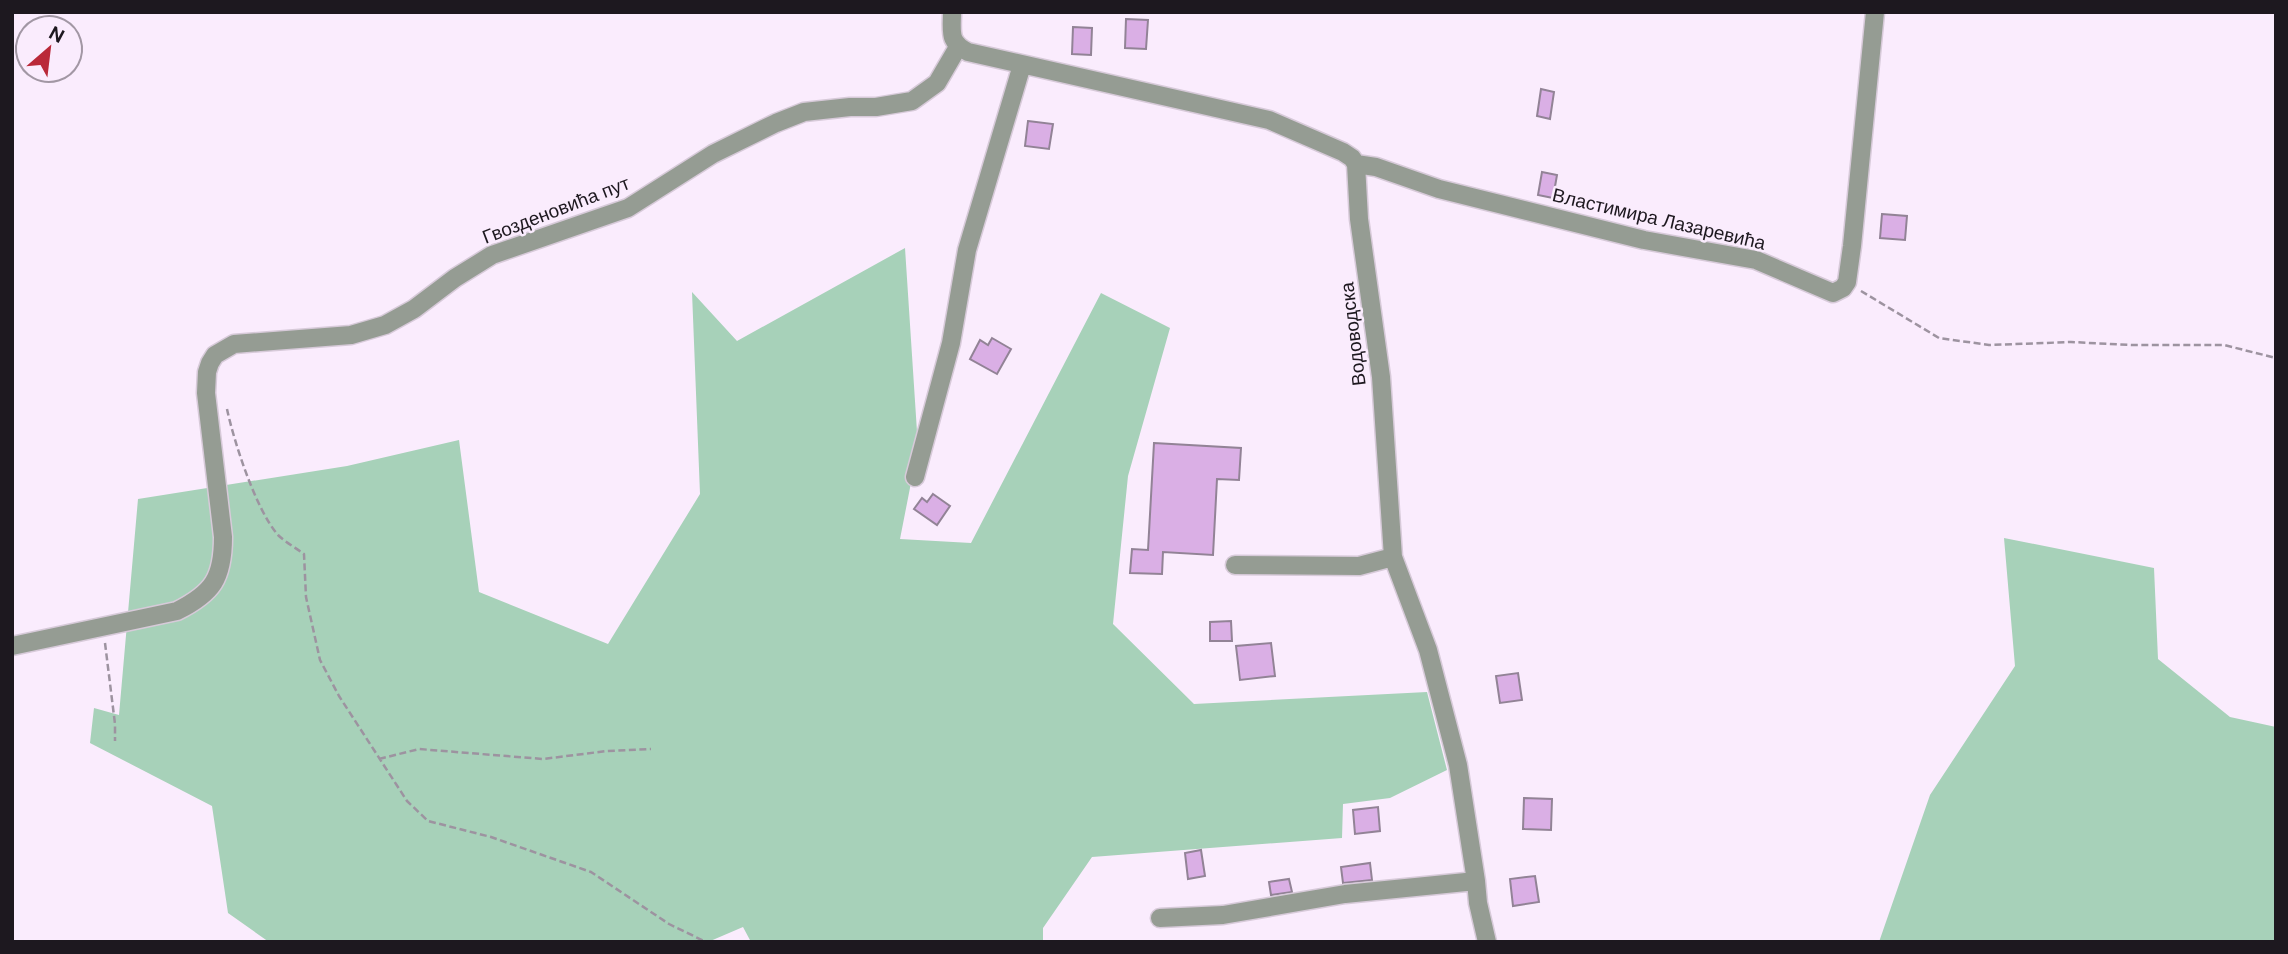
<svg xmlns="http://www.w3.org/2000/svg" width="2288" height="954" font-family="'DM Sans',sans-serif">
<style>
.green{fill:#a7d1b9}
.building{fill:#daafe5;stroke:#928396;stroke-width:2}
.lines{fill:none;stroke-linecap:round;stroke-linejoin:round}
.street-casing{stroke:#d7cad9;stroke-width:21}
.path{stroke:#9d93a0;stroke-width:2.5;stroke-dasharray:7 3.5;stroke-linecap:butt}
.street{stroke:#959c93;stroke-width:18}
.labels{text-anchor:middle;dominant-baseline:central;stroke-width:5;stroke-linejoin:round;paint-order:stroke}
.street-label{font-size:19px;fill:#1d181f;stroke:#faecfd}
</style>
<rect width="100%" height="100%" fill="#faecfd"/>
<path class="green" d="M905,248l13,199 -18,92 71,4 130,-250 69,35 -42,148 -15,148 81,80 233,-12 20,78 -57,28 -47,6 -1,34 -250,19 -49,71v14h-292l-8,-15 -35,15h-439l-41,-29 -16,-107 -122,-63 4,-35 25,7 19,-216 209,-33 112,-26 20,152 129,52 92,-150 -8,-202 45,49z
M2004,538l150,30 4,91 72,58 46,10v215h-397l51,-147 85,-129z"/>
<path class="building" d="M1126,19l22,1 -2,29 -21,-1z
M1073,27l19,1 -1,27 -19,-1z
M1541,89l13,3 -4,27 -13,-3z
M1028,121l25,3 -4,25 -24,-3z
M1542,172l15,3 -4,23 -15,-3z
M1882,214l25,2 -2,24 -25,-2z
M992,338l19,11 -14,25 -27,-15 10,-19 8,5z
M1154,443l87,5 -2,32 -22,-1 -4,76 -50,-3 -1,22 -32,-1 2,-24 16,1z
M933,494l17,12 -13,19 -23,-16 8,-11 5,4z
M1231,621l1,20h-22v-19z
M1271,643l4,33 -35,4 -4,-34z
M1518,673l4,27 -22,3 -4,-27z
M1524,798l28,1 -1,31 -28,-1z
M1378,807l2,24 -25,3 -2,-24z
M1201,850l4,26 -17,3 -3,-26z
M1370,863l2,17 -29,3 -2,-16z
M1535,876l4,26 -26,4 -3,-27z
M1289,879l3,13 -21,3 -2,-13z"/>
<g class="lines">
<defs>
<path id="street" d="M952,12c0,20 -4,30 16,40l301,68 74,32 9,6 4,6 3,55 22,158 12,180 35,93 30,115 18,116 2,22 9,39
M1356,164l20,3 63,22 205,51 112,20 77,33 10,-5 4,-6 5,-36 23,-234
M915,477l36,-134 16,-93 55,-185
M1235,565l124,1 34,-9
M12,646l165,-35c36,-18 46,-33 46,-74l-17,-144 1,-21 3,-9 5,-8 19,-11 117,-9 34,-10 29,-16 41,-31 37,-23 136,-47 85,-54 63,-31 28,-11 46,-5h26l36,-6 25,-18 21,-36
M1160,918l63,-3 122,-21 131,-13"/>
</defs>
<use href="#street" class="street-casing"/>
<path class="path" d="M1861,291l78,47 50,7 82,-3 60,3h93l52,13
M227,409c7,33 29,101 51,126 7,7 18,13 26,19l2,43 14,63 19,36 68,105 21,20 63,16 100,35 78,52 37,18
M105,643l10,81v17
M379,759l40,-10 124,10 64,-8 44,-2"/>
<use href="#street" class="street"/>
</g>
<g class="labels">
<g class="street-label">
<text transform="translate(556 210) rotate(-21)">Гвозденовића пут</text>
<text transform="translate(1659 219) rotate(13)">Властимира Лазаревића</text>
<text transform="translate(1353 334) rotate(-97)">Водоводска</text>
</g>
</g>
<rect width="2288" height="954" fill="none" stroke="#1d181f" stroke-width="28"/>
<g transform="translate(49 49) rotate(28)"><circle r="33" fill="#faecfd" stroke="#a297a4" stroke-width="2"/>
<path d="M0-5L12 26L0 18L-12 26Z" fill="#ba2939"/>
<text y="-10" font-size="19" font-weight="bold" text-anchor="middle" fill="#1d181f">N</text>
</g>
</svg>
